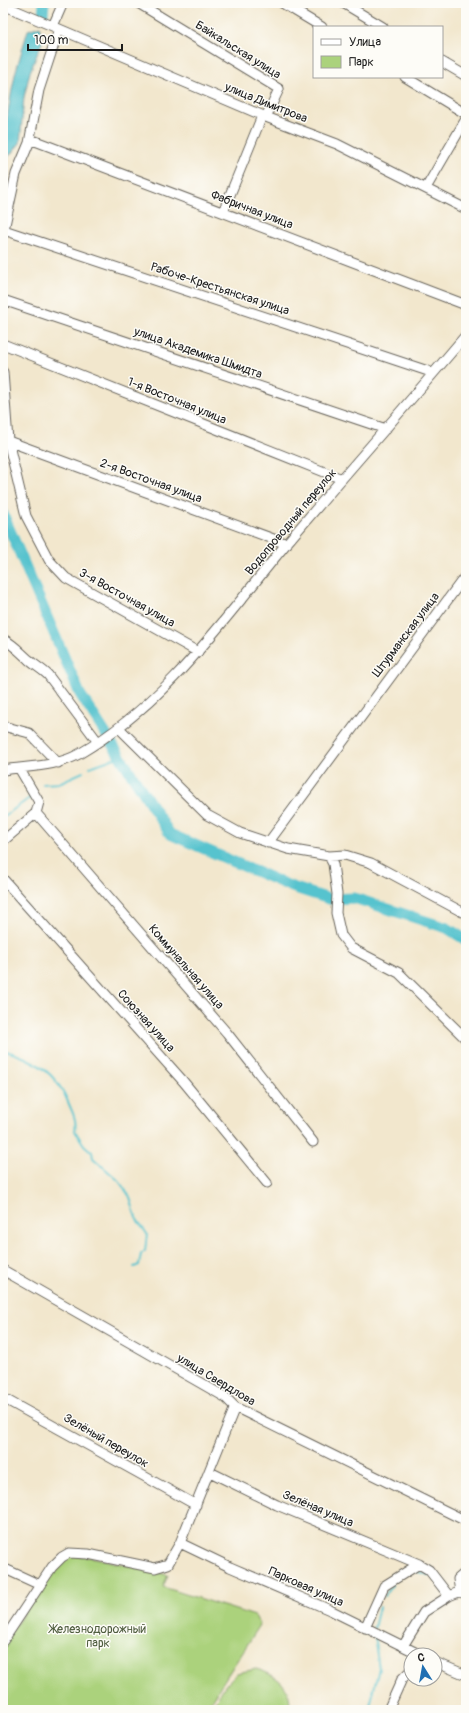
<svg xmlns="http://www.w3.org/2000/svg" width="469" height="1713" font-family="Pangolin,sans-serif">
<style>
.green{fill:#abd27c;stroke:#64774c}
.water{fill:#56c3ce;stroke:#397075}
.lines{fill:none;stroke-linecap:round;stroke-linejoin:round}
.stream{stroke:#56c3ce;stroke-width:2}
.river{stroke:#56c3ce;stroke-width:11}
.minor-casing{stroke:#67635a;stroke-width:11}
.minor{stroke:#fff;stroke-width:9}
.labels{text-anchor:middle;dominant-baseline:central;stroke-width:3;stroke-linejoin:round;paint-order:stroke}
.street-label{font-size:12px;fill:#1c1c1c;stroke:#fdfcf7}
.park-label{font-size:12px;fill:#4e5c3e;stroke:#fdfcf7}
</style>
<rect width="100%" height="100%" fill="#fdfcf7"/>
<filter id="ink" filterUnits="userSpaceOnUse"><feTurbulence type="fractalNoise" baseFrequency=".025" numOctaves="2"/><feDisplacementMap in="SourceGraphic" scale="8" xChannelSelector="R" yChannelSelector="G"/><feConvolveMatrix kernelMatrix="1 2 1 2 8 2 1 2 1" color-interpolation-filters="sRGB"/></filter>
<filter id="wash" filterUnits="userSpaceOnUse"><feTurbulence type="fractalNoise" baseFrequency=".012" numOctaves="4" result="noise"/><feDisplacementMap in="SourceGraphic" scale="16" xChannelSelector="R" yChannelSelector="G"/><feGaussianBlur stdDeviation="0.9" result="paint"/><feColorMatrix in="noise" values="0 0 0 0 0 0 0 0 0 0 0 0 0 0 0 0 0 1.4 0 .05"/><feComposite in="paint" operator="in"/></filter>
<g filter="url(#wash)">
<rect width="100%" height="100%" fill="#f2e7cd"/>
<path class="green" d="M72,1555l24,3 72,17 -5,12 92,29 5,9 -55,85h-202v-66l50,-75z
M256,1669c19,5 38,18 33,41h-79l16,-26 11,-11z"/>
<path class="water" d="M40,26l2,16 -12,30 -6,25 -4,46 -17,20v-37l3,-4 9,-48 13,-44z"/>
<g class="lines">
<path class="stream" d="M90,767l28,-10
M43,784l16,-1 24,-11
M3,817l28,-20
M3,1050c32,9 53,22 66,54 4,10 8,16 6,27l9,14 8,7 1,6 26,23 11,16 6,21 11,16 -2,17 -4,3 -2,11 -5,2
M416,1571l13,4
M384,1596l8,-11
M374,1628l5,-21
M369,1710l10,-42 -5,-32"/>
<path class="river" d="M43,14l1,-11
M3,514l77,180 90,140 122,53 37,12 25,-1 93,30 19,12"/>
</g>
</g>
<g filter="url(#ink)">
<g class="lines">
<defs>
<path id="minor" d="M138,3l141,86 -13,28
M282,3l40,24
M343,3l40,24
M3,5l263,112 71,27 129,65
M53,26l10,-23
M442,62l24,14
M405,77l61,37
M30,139l436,166
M426,188l40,-69
M223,212l39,-96
M4,230l424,141 4,4
M3,234l13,-60 13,-31 10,-53 20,-61
M3,300l383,129
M3,344l339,135
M3,372l5,69 18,75 23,44 17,18 132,74
M8,441l279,103
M3,639c10,5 16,12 25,20 6,6 14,10 20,16l50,67
M3,726l26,7 29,30
M119,728l88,87 33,18 48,16 41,7 4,8 4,30 -1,19 5,22 10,13 48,25 67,66
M3,770c25,-4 53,-3 76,-16 87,-50 145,-135 208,-211 59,-70 120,-138 179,-208
M36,813l191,220 86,109
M3,841l33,-28 3,-11 -20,-34
M268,843l198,-268
M329,856l16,-1 26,8 95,51
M3,879l180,202 84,102
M3,1270l222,127 10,10 231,114
M3,1398l193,107
M210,1472l67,33 142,59
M180,1543l50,24 100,43 91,45
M3,1568l37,17
M465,1594l-5,-2 -2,-13 8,-7
M365,1628l19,-42 35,-22 10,6 20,26 17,-7
M3,1641l49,-74 10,-10 7,-4 19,1 67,14 13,-4 12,-21 55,-136
M403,1646l21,-34 25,-16
M435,1662l31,13
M388,1710l14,-31 9,-9"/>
</defs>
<use href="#minor" class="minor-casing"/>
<use href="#minor" class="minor"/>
</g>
</g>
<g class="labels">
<g class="street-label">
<text transform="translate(238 50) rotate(32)">Байкальская улица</text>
<text transform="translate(266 103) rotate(22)">улица Димитрова</text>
<text transform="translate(252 210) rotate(21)">Фабричная улица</text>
<text transform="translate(220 289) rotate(18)">Рабоче-Крестьянская улица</text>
<text transform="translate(198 353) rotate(19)">улица Академика Шмидта</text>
<text transform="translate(177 401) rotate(22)">1-я Восточная улица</text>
<text transform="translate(151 481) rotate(20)">2-я Восточная улица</text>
<text transform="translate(291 522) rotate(-50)">Водопроводный переулок</text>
<text transform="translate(127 598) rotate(29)">3-я Восточная улица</text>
<text transform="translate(406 635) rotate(-53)">Штурманская улица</text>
<text transform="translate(186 967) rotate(49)">Коммунальная улица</text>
<text transform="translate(146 1021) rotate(48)">Союзная улица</text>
<text transform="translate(216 1380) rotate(31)">улица Свердлова</text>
<text transform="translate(106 1441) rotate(30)">Зелёный переулок</text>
<text transform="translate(318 1509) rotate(23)">Зелёная улица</text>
<text transform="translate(306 1587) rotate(24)">Парковая улица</text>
</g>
<g class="park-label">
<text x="98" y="1629">Железнодорожный<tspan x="98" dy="14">парк</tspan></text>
</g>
</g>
<rect width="469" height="1713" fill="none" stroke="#fdfcf7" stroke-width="16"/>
<rect x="313" y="26" width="130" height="52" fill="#fdfcf7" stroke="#a3a29f"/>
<rect x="321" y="39" width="20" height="6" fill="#ffffff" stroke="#a3a29f"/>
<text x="349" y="46" font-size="12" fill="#1c1c1c">Улица</text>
<rect x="321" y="56" width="20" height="12" fill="#abd27c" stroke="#a3a29f"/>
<text x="349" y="66" font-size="12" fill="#1c1c1c">Парк</text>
<g transform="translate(423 1667) rotate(349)"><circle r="19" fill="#fdfcf7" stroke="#a3a29f"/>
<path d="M0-3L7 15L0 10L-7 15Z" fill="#1f6fb2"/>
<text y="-6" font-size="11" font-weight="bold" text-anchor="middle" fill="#1c1c1c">С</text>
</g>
<path d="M28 44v6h94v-6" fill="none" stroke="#1c1c1c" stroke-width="2"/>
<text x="34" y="44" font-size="12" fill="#1c1c1c" stroke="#fdfcf7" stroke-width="3" paint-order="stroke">100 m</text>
</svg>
